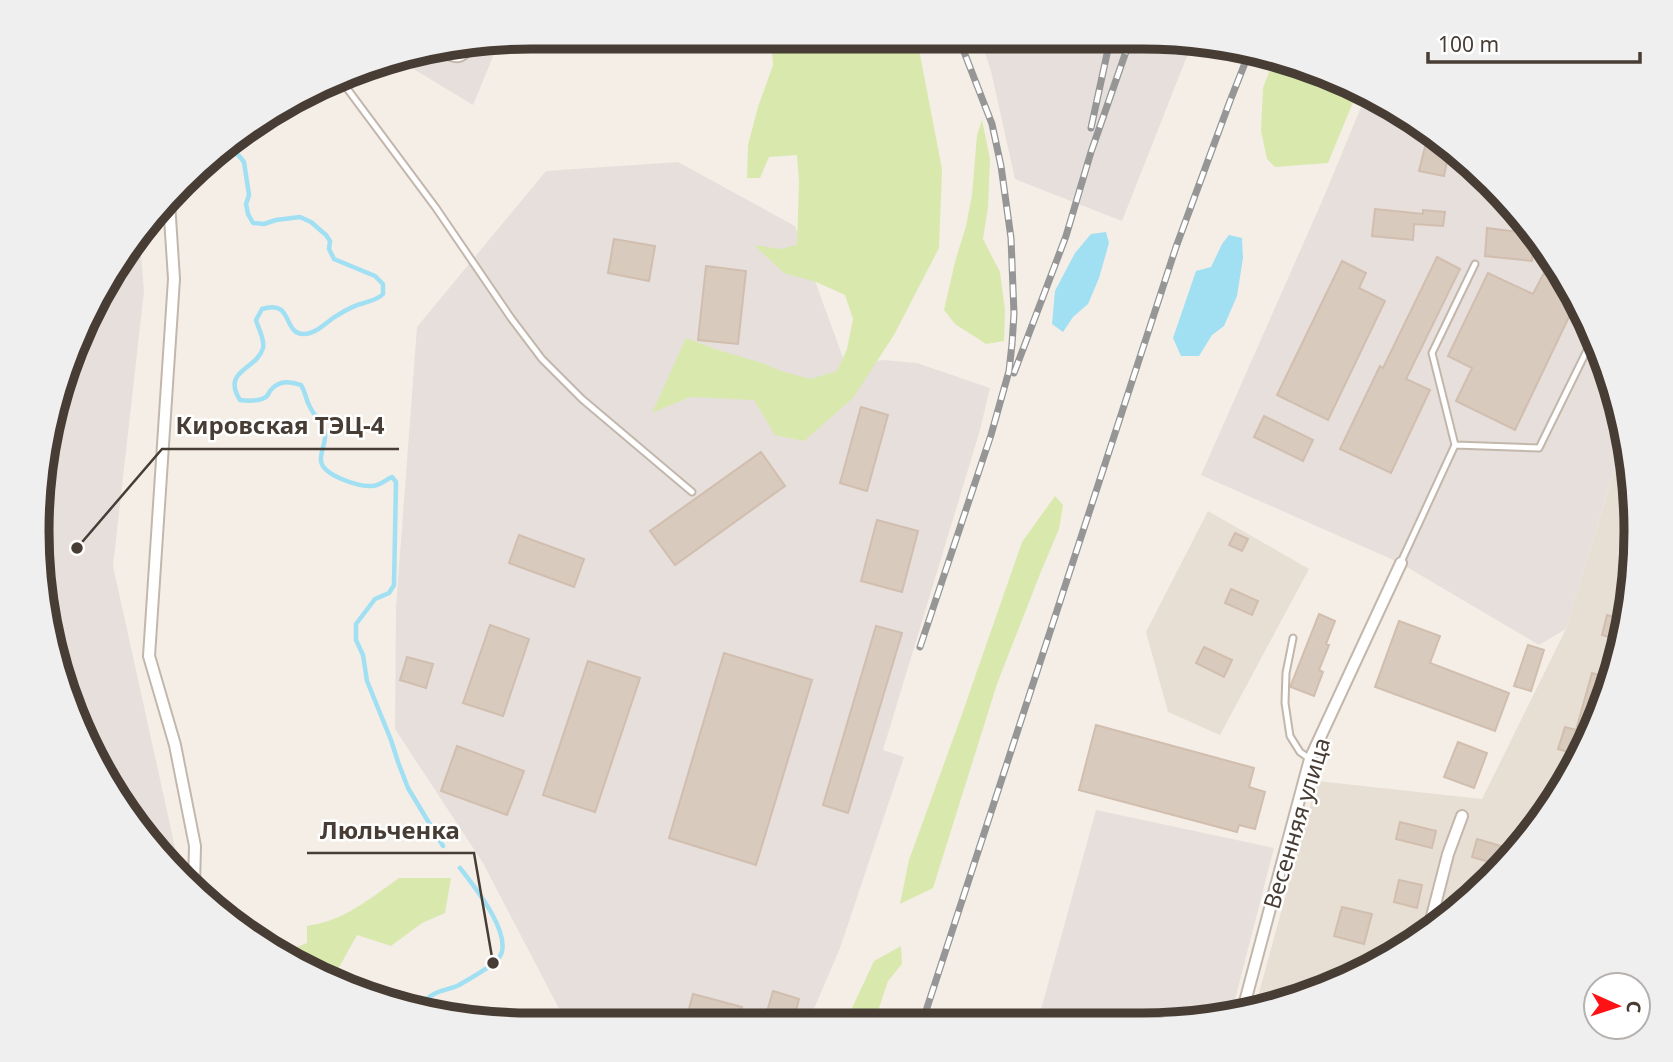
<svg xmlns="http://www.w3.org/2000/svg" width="1673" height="1062" font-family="'Noto Sans',sans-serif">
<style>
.residential{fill:#e8dfd4}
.industrial{fill:#e6dfdb}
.green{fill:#d9e9ae}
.water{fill:#a1dff3}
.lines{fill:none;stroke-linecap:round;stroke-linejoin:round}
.stream{stroke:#a1dff3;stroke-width:4.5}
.building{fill:#d9cabe;stroke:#d1beae;stroke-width:2}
.service-casing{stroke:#c3b7ac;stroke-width:9}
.minor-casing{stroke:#c3b7ac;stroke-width:14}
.service{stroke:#fff;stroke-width:5}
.minor{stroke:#fff;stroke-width:10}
.rail-casing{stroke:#969696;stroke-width:7}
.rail{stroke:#fff;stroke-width:4.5;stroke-dasharray:13;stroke-linecap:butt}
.labels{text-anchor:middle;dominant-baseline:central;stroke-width:5;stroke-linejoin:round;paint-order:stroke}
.street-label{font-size:23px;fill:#473d35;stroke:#fff}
.rim{fill:none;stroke:#473d35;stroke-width:9}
.leader{fill:none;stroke:#473d35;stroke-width:2.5}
.callout-dot{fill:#473d35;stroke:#fff;stroke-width:2.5}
.callout-label{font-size:24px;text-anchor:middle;font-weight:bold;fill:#473d35;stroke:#fff;stroke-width:5;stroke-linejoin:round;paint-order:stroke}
</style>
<rect width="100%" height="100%" fill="#f4eee7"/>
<path class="residential" d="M1625,435l7,32 3,97 -16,95 -34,91 -51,82 -91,91 -82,51 -91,34 -16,3 63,-230 165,18 84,-170z
M1208,511l101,58 -89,166 -52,-23 -22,-80z"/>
<path class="industrial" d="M981,40l212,1 -71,180 -107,-42 -24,-108z
M499,42l-26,63 -76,-46z
M1366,95l77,44 71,66 56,79 40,89 15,61 -59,195 -27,16 -139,-82 -199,-88 122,-276z
M678,162l117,64 51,140 37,-6 34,3 73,25 -10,42 -97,320 21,7 -64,191 -32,75 -242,-1 -83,-159 -88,-134 1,-121 21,-281 129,-156z
M139,230l5,61 -31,275 67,304 -60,-65 -66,-146 -17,-128 26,-159z
M1096,810l178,38 -43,167 -56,9h-138z"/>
<path class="green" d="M771,38l146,1 25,130 -3,79 -45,87 -41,63 -49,43 -29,-6 -21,-35 -64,-3 -38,16 34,-75 32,12 44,13 19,8 29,8 27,-8 10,-22 6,-30 -8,-24 -29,-13 -32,-9 -30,-28 26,4 17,-4 2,-63 -2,-27 -28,2 -9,21h-13l1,-33 10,-38 15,-42z
M1274,59l57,15 27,16 -30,73 -53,4 -8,-8 -6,-28 2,-43z
M982,120l8,39 -2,48 -5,32 17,33 5,38 -1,31 -18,3 -31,-20 -11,-14 11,-48 11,-36 6,-31 5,-60z
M1055,496l8,9 -4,24 -19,45 -43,110 -64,204 -33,16 9,-44 52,-143 61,-175z
M399,878h52l-6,35 -23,10 -31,23 -34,-11 -26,47 -8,-5 -3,-16 -15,5 -23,-13 25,-10v-17c37,-5 62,-27 92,-48z
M901,946l1,18 -14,17 -14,42h-29l29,-62z"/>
<path class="water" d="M1106,232l3,11 -10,35 -11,26 -15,13 -10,15 -11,-8 3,-33 20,-38 16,-19z
M1229,235l13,3 1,20 -6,38 -13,30 -12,9 -13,21h-18l-8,-18 23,-67 15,-4 11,-23z
M66,366c8,2 11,3 12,12l-29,81 14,-87z"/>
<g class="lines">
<path class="stream" d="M230,145l14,17 5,33 -3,9 2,10 5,9 11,1 12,-4 24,-3 11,5 15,13 4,6 -1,8 5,10 41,17 8,8v10c-6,6 -11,6 -19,9 -9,2 -18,7 -26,12 -10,5 -21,19 -34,19 -22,0 -10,-35 -42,-25l-6,11c2,8 9,19 7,28 -6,22 -42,22 -23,52 8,1 20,2 27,-4 2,-2 2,-4 3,-5 8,-11 20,-10 31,-6 5,8 4,12 8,20 4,10 14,17 16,29 1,9 -5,18 -4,27 2,15 39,26 51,25 8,0 13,-6 20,-9l4,5 -2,103 -5,8 -14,6 -19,25v16l7,15 4,26 24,59 7,22 10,26 35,58
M417,1008c5,-5 11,-11 17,-14 7,-4 17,-5 25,-9 7,-4 36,-21 40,-27 16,-22 -26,-73 -39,-90"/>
</g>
<path class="building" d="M1429,131l14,8 7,7 -6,30 -25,-5z
M1375,209l48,5v-4l22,2 -2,14 -29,-2 -1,16 -41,-4z
M1487,228l47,6 -2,27 -47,-5z
M614,239l41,7 -6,35 -41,-8z
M1437,257l23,12 -54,110 24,11 -39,83 -51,-24 40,-83 3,2z
M1342,261l24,12 -7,15 26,13 -57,119 -51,-25z
M706,266l40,5 -8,73 -40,-4z
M1546,269l21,10 10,21 -62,130 -59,-29 16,-33 -24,-12 40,-83 45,21z
M861,407l27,8 -21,76 -27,-8z
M1264,416l49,24 -10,21 -49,-24z
M761,452l24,34 -110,79 -25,-34z
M877,520l41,11 -16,61 -41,-11z
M1235,533l13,6 -6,12 -13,-6z
M519,535l65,24 -10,28 -65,-24z
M1231,589l27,12 -6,14 -27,-12z
M1319,614l16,7 -9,23 3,1 -10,25 4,2 -9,24 -23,-9v-2z
M1607,615l19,5 -7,39 -34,91 -4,6 -23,-7 7,-22 11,3 16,-57 7,2 10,-38 -7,-2z
M1399,621l41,15 -10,27 79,30 -14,38 -120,-44z
M490,625l39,14 -26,77 -40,-13z
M876,626l26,7 -54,180 -25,-8z
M1528,645l16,5 -13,41 -17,-5z
M1204,647l28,13 -8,17 -28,-14z
M724,653l88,27 -56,185 -87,-27z
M407,657l26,7 -7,24 -26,-8z
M588,661l52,17 -45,134 -52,-17z
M1096,725l158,43 -5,19 16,5 -10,37 -16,-4 -2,7 -158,-42z
M1458,742l29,11 -13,35 -30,-11z
M457,746l67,25 -17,44 -66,-24z
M1400,822l36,9 -4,17 -36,-9z
M1477,839l27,8 -4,18 -28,-8z
M1399,880l23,5 -5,23 -23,-6z
M1342,907l30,7 -8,30 -30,-8z
M773,991l26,8 -6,23h-29z
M693,994l49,13 -4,15h-43l-9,-2z"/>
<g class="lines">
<defs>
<path id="service" d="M438,52c17,8 24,12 35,-6
M340,79l96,129 75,110 31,41 40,40 110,93
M1455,445l84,3 55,-112
M1401,562l54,-117 -23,-92 43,-89
M1293,638l-7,35 -1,30 5,33 10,16 10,7"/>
<path id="minor" d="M169,202l5,77 -25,377 26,89 20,101 -1,39
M1428,932l20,-78 14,-38
M1242,1013l68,-254 91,-196"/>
</defs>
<use href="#service" class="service-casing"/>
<use href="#minor" class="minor-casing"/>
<use href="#service" class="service"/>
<use href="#minor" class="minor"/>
<defs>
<path id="rail" d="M1091,128l19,-88
M1014,373l52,-137 25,-84 39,-112
M920,647l71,-212 18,-64 3,-27 2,-30 -3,-76 -10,-72 -9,-42 -33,-85
M922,1023l254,-776 54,-146 19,-48"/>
</defs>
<use href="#rail" class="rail-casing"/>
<use href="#rail" class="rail"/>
</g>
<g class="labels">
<g class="street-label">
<text transform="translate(1296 823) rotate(-73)">Весенняя улица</text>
</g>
</g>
<path d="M0 0H1673V1062H0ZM531 49H1142A482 482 0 0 1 1624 531V531A482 482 0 0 1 1142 1013H531A482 482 0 0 1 49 531V531A482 482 0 0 1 531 49Z" fill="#f0efef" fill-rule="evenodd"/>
<path class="rim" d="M531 49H1142A482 482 0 0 1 1624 531V531A482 482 0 0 1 1142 1013H531A482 482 0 0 1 49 531V531A482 482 0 0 1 531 49Z"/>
<path class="leader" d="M77 548L162 449H399M493 963L474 853H307"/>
<g class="callout-dot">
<circle cx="77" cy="548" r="7"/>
<circle cx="493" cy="963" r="7"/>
</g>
<g class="callout-label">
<text x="280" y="434">Кировская ТЭЦ-4</text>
<text x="390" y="839">Люльченка</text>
</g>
<g transform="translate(1617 1006) rotate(93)"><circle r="33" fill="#ffffff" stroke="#b5b1ae" stroke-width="2"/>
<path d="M0-5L12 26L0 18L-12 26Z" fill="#ff1216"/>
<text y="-10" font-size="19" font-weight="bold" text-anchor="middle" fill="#473d35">С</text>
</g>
<path d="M1428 52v10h212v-10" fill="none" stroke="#473d35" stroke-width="3.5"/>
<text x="1438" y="52" font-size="21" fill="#473d35" stroke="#ffffff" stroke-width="5" paint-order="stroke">100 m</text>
</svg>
